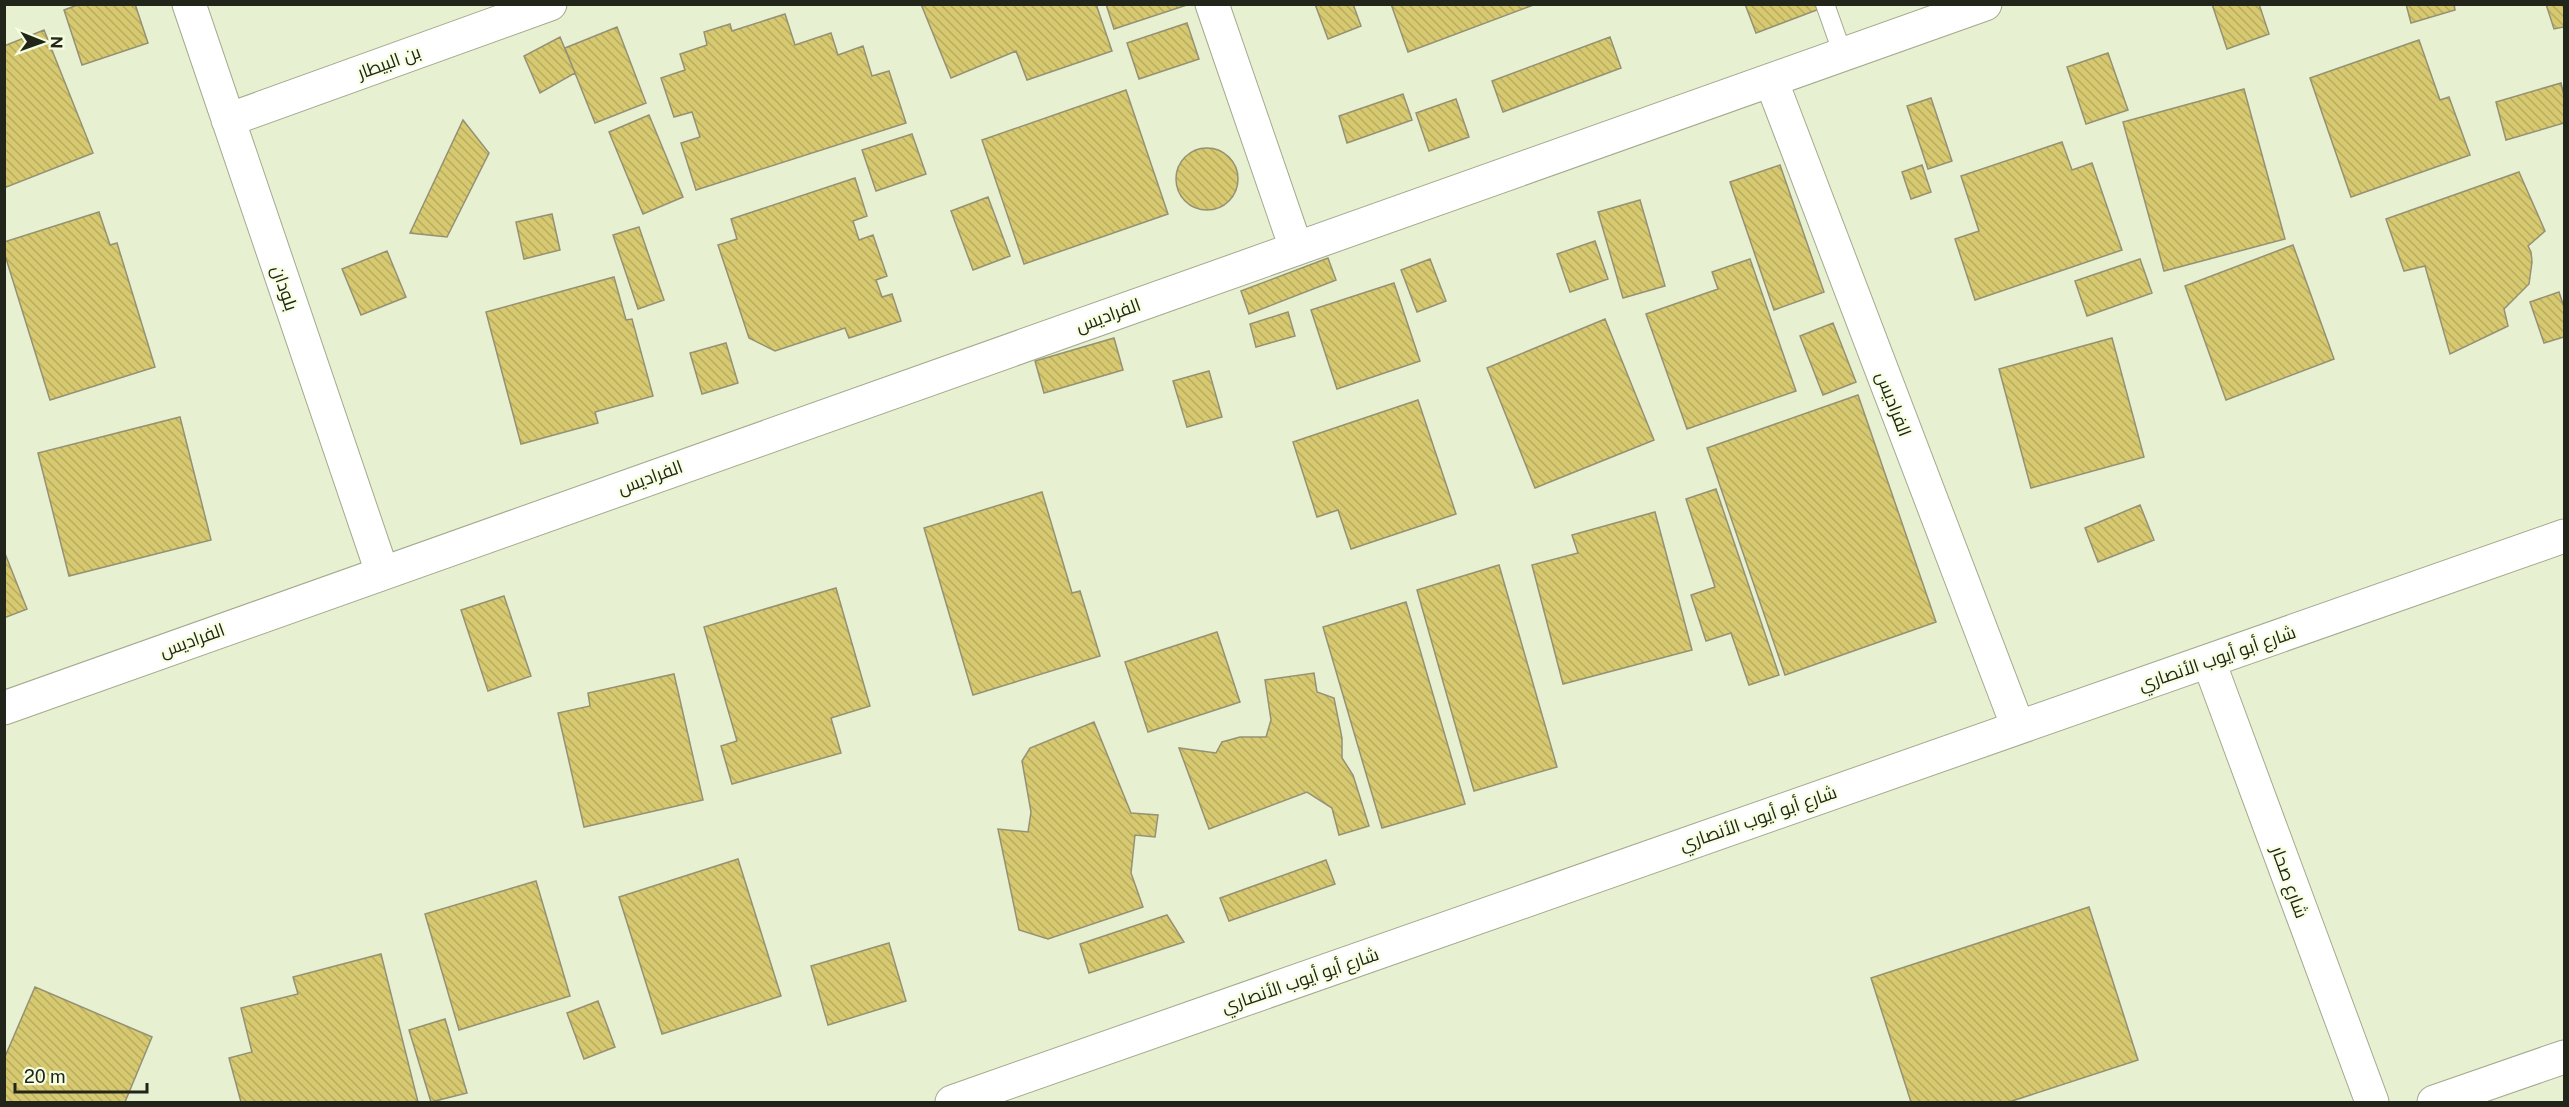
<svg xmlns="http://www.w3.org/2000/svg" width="2569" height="1107" font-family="'Public Sans',Cairo,sans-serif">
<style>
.building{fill:url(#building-back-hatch);stroke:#959174;stroke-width:1.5}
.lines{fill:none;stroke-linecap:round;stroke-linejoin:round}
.lane-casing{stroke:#a2aa8e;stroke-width:20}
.street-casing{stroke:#a2aa8e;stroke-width:35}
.secondary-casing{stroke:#a2aa8e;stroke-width:35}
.lane{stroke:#fff;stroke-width:18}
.street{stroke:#fff;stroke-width:33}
.secondary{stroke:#fff;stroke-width:33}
.labels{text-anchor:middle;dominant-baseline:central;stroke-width:4.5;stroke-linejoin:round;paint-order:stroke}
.street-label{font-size:18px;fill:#22251a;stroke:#f5fedf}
</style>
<defs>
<pattern id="building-back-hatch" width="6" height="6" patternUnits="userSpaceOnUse" patternTransform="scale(1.5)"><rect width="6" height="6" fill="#d7c970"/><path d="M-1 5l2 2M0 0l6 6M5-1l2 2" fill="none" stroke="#b8ac60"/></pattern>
</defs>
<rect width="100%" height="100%" fill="#e8f0d2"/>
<path class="building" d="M80,4h55l13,39 -66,22 -18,-55z
M921,4h175l16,47 -85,29 -11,-29 -65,27z
M1106,4h81v1l-73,24z
M1315,4h38l8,22 -33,13z
M1391,4h145l-128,48z
M1745,4h76l1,4 -66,25z
M2212,4h47l10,30 -42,15z
M2406,4h48l1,6 -44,13z
M2546,4h18v23l-10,2z
M785,14l10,31 36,-12 7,22 25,-9 9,30 17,-5 17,52 -210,67 -15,-47 19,-6 -8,-25 -18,5 -13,-39 24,-8 -5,-16 27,-9 -3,-13 26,-8 2,7z
M1187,23l12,36 -60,20 -12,-36z
M617,27l29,76 -51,20 -30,-75z
M44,30l49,123 -89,35v-142z
M560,37l15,36 -35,20 -16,-37z
M1610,37l11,31 -118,44 -11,-31z
M2419,40l21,60 9,-3 21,58 -119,42 -41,-119z
M2108,53l20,57 -42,14 -19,-57z
M2561,83l3,13v27l-58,17 -10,-38z
M2244,89l41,150 -121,32 -41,-149z
M1126,90l42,124 -144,50 -42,-124z
M1403,94l9,26 -65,23 -8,-27z
M1931,98l21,63 -24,8 -21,-63z
M1456,99l13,38 -40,14 -13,-38z
M649,115l34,82 -40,17 -34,-82z
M463,120l26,33 -42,84 -37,-4z
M912,134l14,40 -50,17 -14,-41z
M2062,142l10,28 20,-7 30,87 -147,50 -20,-61 24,-8 -18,-55z
M1176 179a31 31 0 1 1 62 0a31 31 0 1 1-62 0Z
M1780,165l44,127 -50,18 -44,-128z
M1922,165l9,27 -20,7 -9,-27z
M2519,172l26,59 -17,15 3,6 1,10 -3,22 -25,25 4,17 -58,28 -25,-88 -21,5 -18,-52z
M855,178l12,38 -14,5 6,19 14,-5 14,41 -11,4 6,17 10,-3 9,27 -52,17 -4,-10 -70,23 -26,-13 -31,-93 19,-6 -6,-20z
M988,197l22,59 -37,14 -22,-59z
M1640,200l25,86 -42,12 -25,-86z
M99,212l11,33 7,-2 38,124 -105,33 -46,-148v-10z
M552,214l8,36 -36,9 -8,-37z
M639,227l25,73 -26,9 -25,-74z
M1595,241l13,38 -38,13 -13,-38z
M2293,245l41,114 -108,41 -41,-114z
M387,251l19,46 -45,18 -19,-46z
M1328,258l8,22 -87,34 -8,-23z
M1430,259l16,42 -29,11 -16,-42z
M1750,259l46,132 -109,38 -41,-115 72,-25 -6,-17z
M2140,259l12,34 -65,23 -12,-35z
M614,277l12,43 6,-1 21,77 -58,16 3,11 -77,21 -35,-132z
M1394,283l26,78 -83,28 -26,-79z
M2559,292l5,15v30l-20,6 -14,-41z
M1288,312l7,24 -39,11 -6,-23z
M1605,319l49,121 -119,48 -48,-120z
M1833,323l23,59 -33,13 -23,-59z
M1114,338l9,32 -79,23 -9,-32z
M2112,338l32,119 -113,31 -32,-119z
M726,343l12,40 -36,11 -12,-41z
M1209,371l13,46 -35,10 -14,-46z
M1858,395l78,227 -151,53 -78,-227z
M1418,400l38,114 -105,35 -13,-39 -21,7 -24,-75z
M180,417l31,123 -142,36 -31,-123z
M1716,489l63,186 -30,10 -18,-52 -25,8 -15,-46 24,-8 -29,-88z
M1042,492l30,101 8,-2 20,65 -127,39 -49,-167z
M2140,505l14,35 -56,22 -13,-34z
M1655,512l37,138 -129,34 -31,-119 46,-12 -6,-18z
M4,551l23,58 -23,9z
M1499,565l58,202 -83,24 -57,-201z
M836,588l34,118 -39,12 10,35 -109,31 -11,-38 16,-5 -33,-114z
M504,596l27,80 -43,15 -27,-81z
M1406,602l59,202 -83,24 -59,-201z
M1217,632l23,70 -92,30 -23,-70z
M1314,673l3,19 17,6 8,40v20l11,17 16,51 -30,9 -7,-27 -25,-16 -98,37 -30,-81 37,5 6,-11 18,-5h26l5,-17 -6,-40z
M674,674l29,126 -119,27 -26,-114 32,-7 -2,-13z
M1094,722l37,91 27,2 -3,22 -20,-2 -4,38 12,34 -95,32 -29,-9 -21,-101 30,3 3,-20 -9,-51 8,-13z
M738,859l43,137 -119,38 -43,-137z
M1326,860l9,24 -106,37 -9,-23z
M536,881l34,115 -111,34 -34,-116z
M2089,907l49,153 -129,42h-98l-40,-124z
M1167,915l17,27 -95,31 -9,-29z
M889,943l17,58 -78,24 -17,-59z
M381,954l37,148h-177l-12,-44 23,-6 -11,-44 57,-14 -5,-17z
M35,987l117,50 -27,65h-121v-43z
M598,1001l17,46 -31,12 -17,-46z
M445,1019l22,74 -36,9 -22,-72z"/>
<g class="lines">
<defs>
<path id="lane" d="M1825,4l18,51"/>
<path id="street" d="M189,4l193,568
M1212,4l84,244
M1771,80l247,647
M228,120l322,-116
M2209,662l163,440
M4,708l1981,-704
M2434,1102l130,-45"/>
<path id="secondary" d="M952,1102l1612,-566"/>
</defs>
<use href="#lane" class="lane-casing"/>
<use href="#street" class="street-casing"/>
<use href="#secondary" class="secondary-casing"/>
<use href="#lane" class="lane"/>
<use href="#street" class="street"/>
<use href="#secondary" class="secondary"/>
</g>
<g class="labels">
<g class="street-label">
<text transform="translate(389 62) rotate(-20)">بن البيطار</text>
<text transform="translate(285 288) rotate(71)">بلودان</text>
<text transform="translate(1108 315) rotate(-20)">الفراديس</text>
<text transform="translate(1894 404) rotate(69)">الفراديس</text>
<text transform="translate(650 477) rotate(-20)">الفراديس</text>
<text transform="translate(192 640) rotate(-20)">الفراديس</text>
<text transform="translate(2217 658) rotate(-19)">شارع أبو أيوب الأنصاري</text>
<text transform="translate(1758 818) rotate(-19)">شارع أبو أيوب الأنصاري</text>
<text transform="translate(2290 882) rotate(70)">شارع صحار</text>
<text transform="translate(1300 980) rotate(-19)">شارع أبو أيوب الأنصاري</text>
</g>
</g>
<rect width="2569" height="1107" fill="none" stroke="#22251a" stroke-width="12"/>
<g transform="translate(42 42) rotate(91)" stroke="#f5fedf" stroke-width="4.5" paint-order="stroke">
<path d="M0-4.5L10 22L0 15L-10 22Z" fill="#22251a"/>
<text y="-9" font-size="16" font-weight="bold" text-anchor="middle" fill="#22251a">N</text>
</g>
<path d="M15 1083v9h132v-9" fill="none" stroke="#22251a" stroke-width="3"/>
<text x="24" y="1083" font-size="18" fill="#22251a" stroke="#f5fedf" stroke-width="4.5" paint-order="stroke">20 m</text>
</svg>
